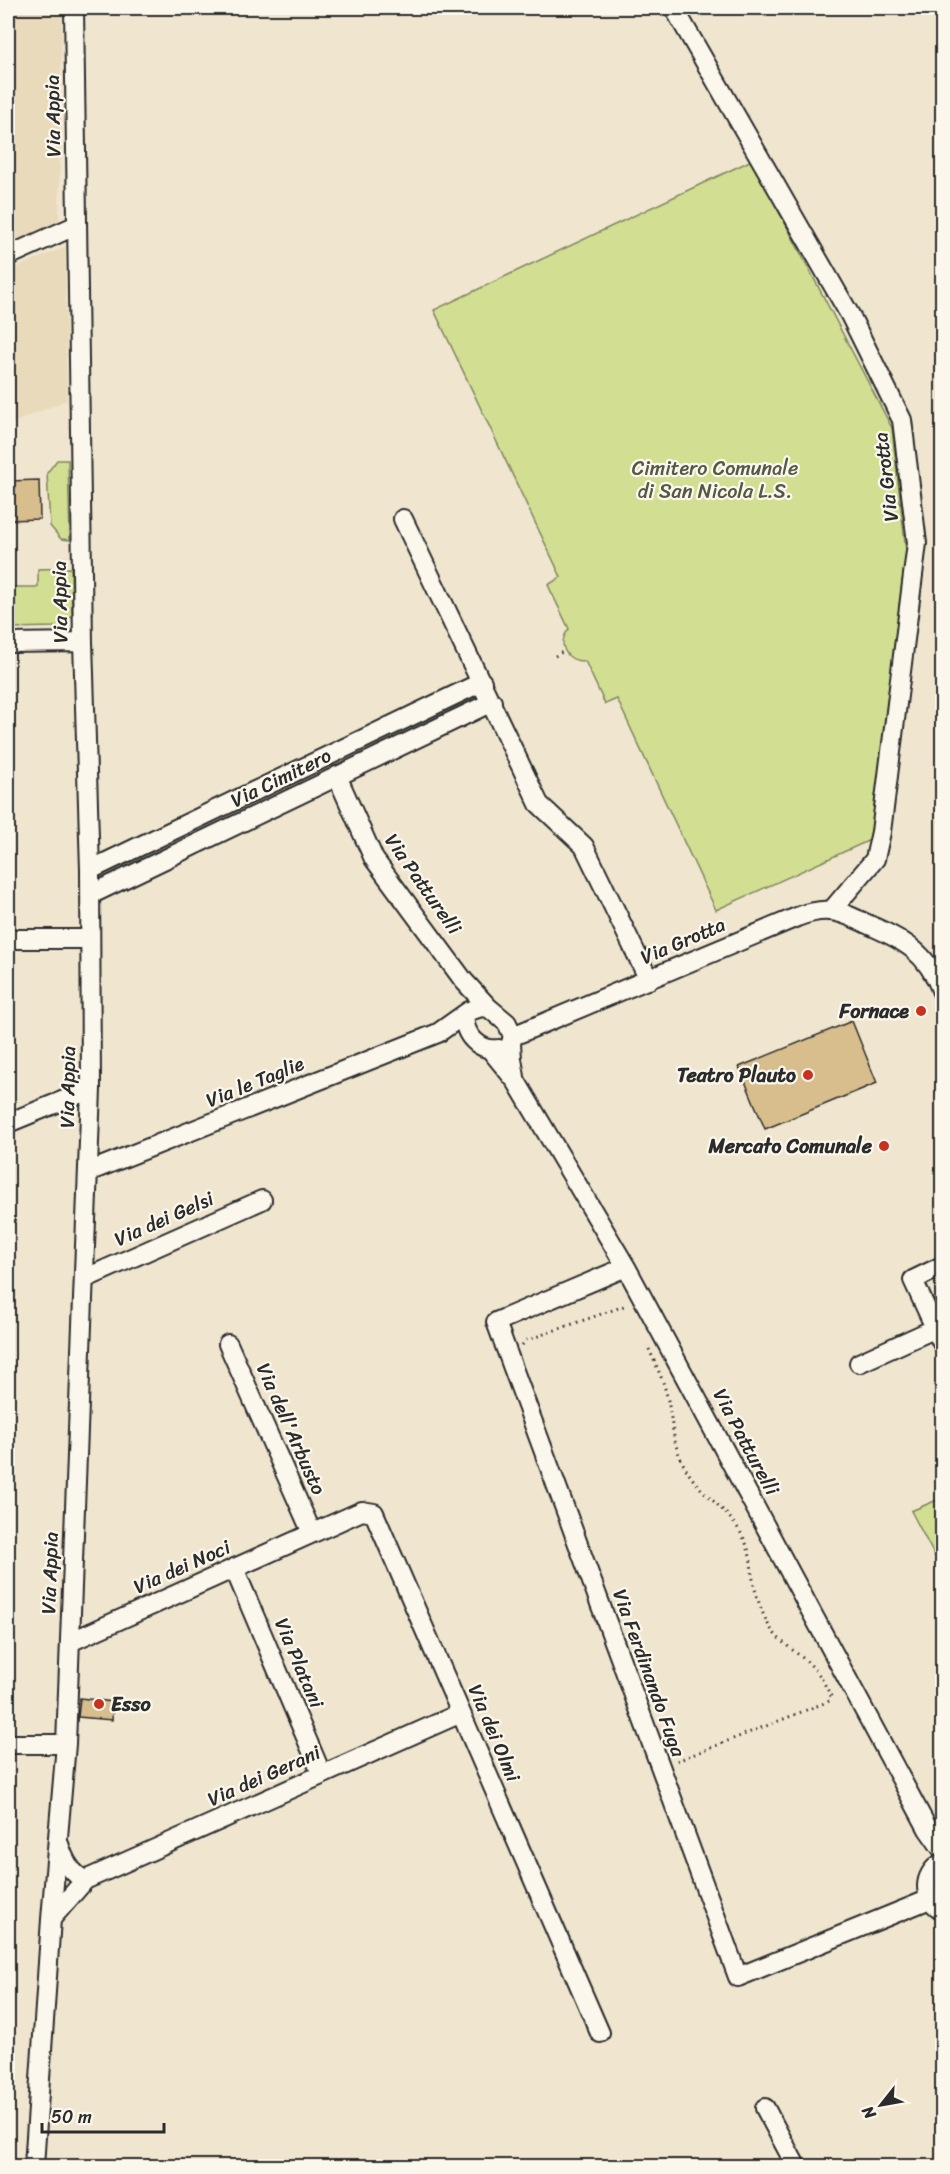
<svg xmlns="http://www.w3.org/2000/svg" width="950" height="2174" font-family="Sriracha,sans-serif">
<style>
.built{fill:#e9dabc}
.green{fill:#d2de91;stroke:#7e845e;stroke-width:1.5}
.building{fill:#d8bd8d;stroke:#2b2b2b;stroke-width:1.5}
.lines{fill:none;stroke-linecap:round;stroke-linejoin:round}
.minor-casing{stroke:#2b2b2b;stroke-width:22}
.path{stroke:#2b2b2b;stroke-width:3;stroke-dasharray:1.5 4.5;stroke-linecap:butt}
.minor{stroke:#fbf7ec;stroke-width:18}
.poi-dot{fill:#c8321e;stroke:#fbf7ec;stroke-width:2}
.labels{text-anchor:middle;dominant-baseline:central;stroke-width:4.5;stroke-linejoin:round;paint-order:stroke}
.street-label{font-size:20px;fill:#2b2b2b;stroke:#fbf7ec}
.park-label{font-size:20px;fill:#555844;stroke:#fbf7ec}
.poi-label{font-size:20px;font-weight:bold;fill:#2b2b2b;stroke:#fbf7ec;text-anchor:end}
</style>
<rect width="100%" height="100%" fill="#f0e6d0"/>
<filter id="ink" filterUnits="userSpaceOnUse"><feTurbulence type="fractalNoise" baseFrequency=".0167" numOctaves="2"/><feDisplacementMap in="SourceGraphic" scale="12" xChannelSelector="R" yChannelSelector="G"/><feConvolveMatrix kernelMatrix="1 2 1 2 8 2 1 2 1" color-interpolation-filters="sRGB"/></filter>
<g filter="url(#ink)">
<path class="built" d="M8,8h54l-3,217 -51,22z
M65,247l2,153 -59,25v-154z"/>
<path class="green" d="M752,160l140,268 14,123 -36,289 -154,70 -99,-211 -12,5 -20,-43c-19,1 -29,-17 -16,-32l-21,-44 13,-8 -127,-267z
M57,460h11l2,80 -9,-1 -11,-13 -3,-53z
M71,568l1,48 -16,11 -48,1v-58h2v17h28v-18z
M942,1498v72l-31,-59z"/>
<path class="building" d="M39,480l1,39 -32,1v-39z
M852,1021l25,62 -112,46 -26,-62z
M80,1698l33,4 -1,18 -34,-3z"/>
<g class="lines">
<defs>
<path id="minor" d="M674,8l176,307 52,105 15,123 -36,289 -6,27 -44,52
M8,256l69,-31
M403,519l136,285 45,42 65,134
M8,643l75,-1
M337,776l37,83 90,122 25,27 18,15 6,13 -2,7 1,16 3,18
M90,870l392,-188
M90,895l402,-193
M8,939h82
M465,1015c-3,19 15,37 34,34
M513,1036l284,-119c11,-4 21,-7 32,-6 12,0 25,7 36,12 38,17 62,28 77,69
M490,1049l26,32 110,186 302,562 14,20
M8,1123l83,-34
M88,1172l350,-139 31,-22 13,-4 7,1
M942,1266l-29,14 29,63
M626,1267l-130,55 242,655 192,-78
M84,1279l178,-79
M228,1344l84,189
M859,1363l77,-35
M234,1568l88,207
M70,1642l292,-131 12,2 226,520
M8,1744h58
M59,1844c5,15 11,29 26,36
M942,1863c-20,11 -20,36 0,47
M51,1919l34,-39 376,-167
M765,2108l31,58
M34,2166l17,-247 15,-175 25,-655 -1,-219 -7,-228 -9,-634"/>
</defs>
<use href="#minor" class="minor-casing"/>
<path class="path" d="M555,656l9,-5
M522,1345l5,-5 100,-35
M649,1349c6,14 13,28 17,43 7,26 5,51 19,75 15,29 46,42 60,74 7,15 6,29 9,44 3,13 8,28 14,39 11,21 35,30 49,48 6,8 11,19 16,28
M677,1761l155,-61"/>
<use href="#minor" class="minor"/>
</g>
</g>
<g class="poi-dot">
<circle cx="921" cy="1011" r="6"/>
<circle cx="808" cy="1075" r="6"/>
<circle cx="884" cy="1146" r="6"/>
<circle cx="99" cy="1704" r="6"/>
</g>
<g class="labels">
<g class="street-label">
<text transform="translate(53 116) rotate(-91)">Via Appia</text>
<text transform="translate(886 477) rotate(-97)">Via Grotta</text>
<text transform="translate(60 602) rotate(-91)">Via Appia</text>
<text transform="translate(281 778) rotate(-26)">Via Cimitero</text>
<text transform="translate(423 884) rotate(55)">Via Patturelli</text>
<text transform="translate(683 941) rotate(-23)">Via Grotta</text>
<text transform="translate(255 1082) rotate(-22)">Via le Taglie</text>
<text transform="translate(68 1087) rotate(-89)">Via Appia</text>
<text transform="translate(164 1219) rotate(-24)">Via dei Gelsi</text>
<text transform="translate(291 1429) rotate(66)">Via dell'Arbusto</text>
<text transform="translate(746 1442) rotate(62)">Via Patturelli</text>
<text transform="translate(182 1567) rotate(-24)">Via dei Noci</text>
<text transform="translate(50 1573) rotate(-88)">Via Appia</text>
<text transform="translate(299 1663) rotate(67)">Via Platani</text>
<text transform="translate(649 1673) rotate(70)">Via Ferdinando Fuga</text>
<text transform="translate(494 1733) rotate(67)">Via dei Olmi</text>
<text transform="translate(264 1776) rotate(-24)">Via dei Gerani</text>
</g>
<g class="park-label">
<text x="715" y="468">Cimitero Comunale<tspan x="715" dy="23">di San Nicola L.S.</tspan></text>
</g>
<g class="poi-label">
<text x="909" y="1011">Fornace</text>
<text x="796" y="1075">Teatro Plauto</text>
<text x="872" y="1146">Mercato Comunale</text>
<text x="111" y="1704" text-anchor="start">Esso</text>
</g>
</g>
<rect width="950" height="2174" fill="none" stroke="#fbf7ec" stroke-width="30"/>
<rect x="15" y="15" width="920" height="2144" fill="none" stroke="#2b2b2b" stroke-width="2" filter="url(#ink)"/>
<g transform="translate(881 2105) rotate(239)" stroke="#fbf7ec" stroke-width="4.5" paint-order="stroke">
<path d="M0-4.5L10 22L0 15L-10 22Z" fill="#2b2b2b"/>
<text y="-9" font-size="16" font-weight="bold" text-anchor="middle" fill="#2b2b2b">N</text>
</g>
<path d="M42 2123v9h122v-9" fill="none" stroke="#2b2b2b" stroke-width="3"/>
<text x="51" y="2123" font-size="18" fill="#2b2b2b" stroke="#fbf7ec" stroke-width="4.5" paint-order="stroke">50 m</text>
</svg>
